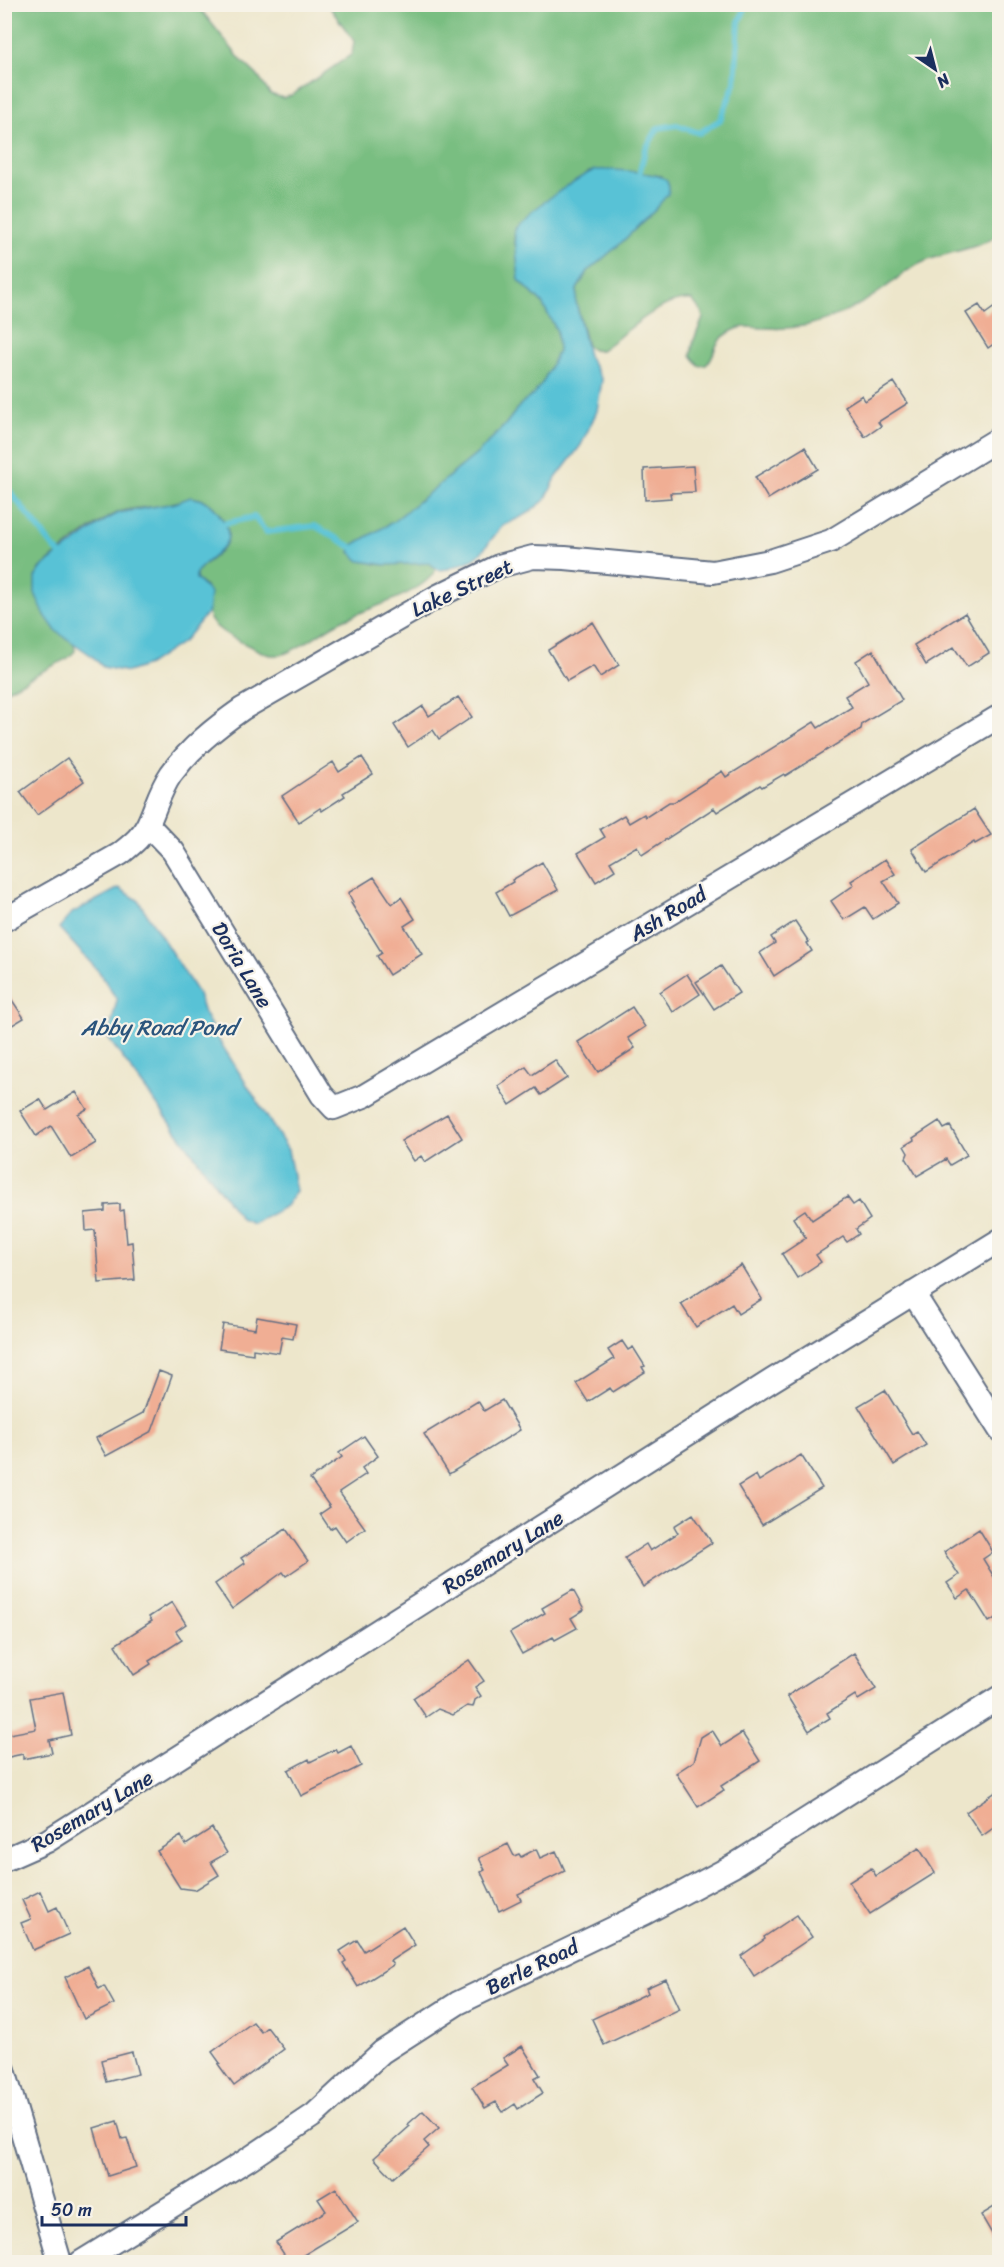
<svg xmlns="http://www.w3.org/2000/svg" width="1004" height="2267" font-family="Sriracha,sans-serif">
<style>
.forest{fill:#79be81;stroke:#4a7670;stroke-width:1.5}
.water{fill:#59c2d6;stroke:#3a789a;stroke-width:1.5}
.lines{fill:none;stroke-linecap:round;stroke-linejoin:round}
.stream{stroke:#59c2d6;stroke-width:6}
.building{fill:#f0ae94}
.street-casing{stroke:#646f84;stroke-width:26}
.street{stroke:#fff;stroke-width:22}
.labels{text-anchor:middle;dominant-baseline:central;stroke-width:4.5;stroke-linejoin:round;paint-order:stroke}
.street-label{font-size:21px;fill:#1b2f5e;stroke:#f7f3e8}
.water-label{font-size:22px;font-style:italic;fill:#2a547c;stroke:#f7f3e8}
</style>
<rect width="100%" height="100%" fill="#f7f3e8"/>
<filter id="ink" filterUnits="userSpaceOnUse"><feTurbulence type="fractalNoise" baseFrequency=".0167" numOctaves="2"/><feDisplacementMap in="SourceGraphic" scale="12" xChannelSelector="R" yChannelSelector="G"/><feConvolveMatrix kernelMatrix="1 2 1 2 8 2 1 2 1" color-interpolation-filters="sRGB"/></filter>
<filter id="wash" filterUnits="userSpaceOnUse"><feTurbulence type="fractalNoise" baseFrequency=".008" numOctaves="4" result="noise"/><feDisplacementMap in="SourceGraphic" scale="24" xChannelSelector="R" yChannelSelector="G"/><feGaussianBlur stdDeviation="1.35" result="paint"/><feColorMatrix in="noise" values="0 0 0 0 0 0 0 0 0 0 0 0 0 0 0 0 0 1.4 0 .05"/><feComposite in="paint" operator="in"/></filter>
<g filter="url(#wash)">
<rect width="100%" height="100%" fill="#ede6cb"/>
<path class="forest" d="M5,5h192l43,54 17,16 13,19 13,4 9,-3 60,-41 2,-13 -26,-36h671l1,229c-24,17 -55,17 -81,30 -14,6 -25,18 -37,26 -22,16 -47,28 -74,35 -13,3 -28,4 -41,3 -13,0 -22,-4 -35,3 -23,13 -13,21 -26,34l-7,1 -8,-11 2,-13 10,-24 -2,-7 -9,-11c-30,-4 -68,35 -92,51l-7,-1 -6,-4 -11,-44 1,-13 11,-18 33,-28 34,-34 6,-33 -27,-4h-45l-55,39 -16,13 -4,14 4,20 1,22 23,23 15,28 1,20 -15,31 -10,13 -12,9 -16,21 -27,28 -85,69 -40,23 -3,7c24,21 50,9 79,11l7,6c-12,26 -74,40 -99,54 -17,9 -33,23 -51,30 -6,3 -16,3 -22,0 -14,-7 -47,-20 -54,-34 -5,-10 3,-21 -4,-31 -2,-3 -7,-6 -10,-9v-6c8,-11 22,-16 29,-28 6,-10 2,-21 -5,-30 -19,-26 -30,-15 -56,-10 -15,3 -30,2 -45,7 -17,7 -68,45 -81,59l36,72 1,8 -7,7 -63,33z"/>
<path class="water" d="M595,170c16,-1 60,2 72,10l2,7 -1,7 -13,15 -34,34 -33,28 -11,18 -1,13 12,54 14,24 -5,31 -16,34 -25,33 -11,22 -18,14 -25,12 -22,28 -6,5 -26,10 -9,1 -10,-7 -43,2 -26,-4 -10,-9 3,-7 40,-23 85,-69 27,-28 16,-21 12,-9 10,-13 15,-31 -1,-20 -15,-28 -23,-23 -5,-51c11,-15 63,-52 81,-59z
M191,497c15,3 22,7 30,20 21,30 -11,37 -25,56v6l14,14 -2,19 -24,29 -36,24 -20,7 -25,-5 -11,-11 -36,-25 -12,-17 -9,-21v-16l8,-11 63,-46 12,-7 57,-10z
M119,888l19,12 59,92 7,21 16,29 68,108 8,41 -10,15 -33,18 -12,-5 -133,-181 9,-38 -17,-27 -41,-45 13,-15z"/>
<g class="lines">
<path class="stream" d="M638,179l7,-29 13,-22 19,-3 22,8 21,-13 15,-37 4,-61 8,-18
M4,484l50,64 10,10
M218,525l36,-8 12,15 49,-6 42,24"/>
</g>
<g id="blocks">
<path class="building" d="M999,304v36l-11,8 -22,-35 13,-8 6,9z
M894,382l14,21 -30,19 3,4 -16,11 -20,-31 17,-11 3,6z
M805,447l13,22 -50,30 -13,-22z
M693,466l2,26 -25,1 1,5 -26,2 -1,-31z
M965,613l24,40 -22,14 -13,-20 -28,18 -12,-20z
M593,622l26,43 -19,12 -7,-11 -26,15 -19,-31z
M873,650l29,50 -40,24 -1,5 -76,47 -1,-2 -22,13 -2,-2 -43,27 -3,-4 -72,47 -5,-9 -27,16 5,8 -19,12 -18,-29 27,-16 -5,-8 24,-14 5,8 15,-9 2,3 23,-15h5l48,-31 4,6 88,-55 4,6 34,-21 -7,-11 23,-14 -12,-21z
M458,697l14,20 -33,22 -6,-9 -25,17 -14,-22 29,-19 6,10z
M362,757l11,17 -30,19 2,3 -23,15 -2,-3 -21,14 -17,-26 51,-34 6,10z
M67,758l17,23 -47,34 -17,-23z
M974,809l17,26 -16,9 -1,-2 -48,30 -14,-23z
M885,859l10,15 -12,7 15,22 -25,16 -8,-12 -21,13 -13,-19 23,-16 -3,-4z
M542,862l16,28 -49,26 -13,-24 17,-10 -1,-2z
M374,877l18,27 9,-7 14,22 -11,7 18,28 -33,21 -12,-19 5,-3 -31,-50 2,-1 -5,-9z
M795,921l14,21 -2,1 5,8 -38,25 -14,-23 15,-10 -4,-6z
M721,966l18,27 -25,16 -18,-27z
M687,974l13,20 -27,18 -13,-20z
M4,988l20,30 -20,12z
M632,1007l13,20 -17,11 7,10 -37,24 -20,-30z
M555,1060l12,18 -26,17 -5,-7 -26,17 -12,-19 28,-19 6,8z
M76,1092l11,17 -9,5 18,29 -25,15 -20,-32 -15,10 -16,-25 20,-12 7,11z
M447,1114l15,24 -37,24 -4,-6 -7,5 -13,-20z
M939,1121l5,8 6,-3 17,29 -17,10 -4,-6 -29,17 -11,-18 2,-5 -4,-7 10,-6 -1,-2z
M847,1197l6,8 6,-4 11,18 -14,10 3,5 -12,8 -4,-5 -27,18 5,7 -24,16 -15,-24 24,-16 -13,-20 12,-8 7,10z
M120,1204v7l4,-1 3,33 5,-1 3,38 -36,3 -4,-53 -9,1 -1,-18 20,-2v-6z
M741,1265l21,34 -24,15 -6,-10 -36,23 -15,-23z
M257,1317l39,7 -3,15 -11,-2 -3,16 -26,-4v5l-34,-5 4,-25 32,5z
M622,1341l6,9 5,-3 12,19 -3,1 3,5 -32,20 -3,-4 -22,14 -12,-19 38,-24 -6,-9z
M159,1371l13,5 -20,55 -46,25 -10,-18 47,-25z
M885,1390l27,44 5,-3 9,14 -32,20 -36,-59z
M502,1400l18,30 -71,44 -25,-40 54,-33 6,10z
M364,1436l14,20 -16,12 4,6 -27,18 26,36 -19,14 -11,-16 -5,3 -10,-15 10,-7 -20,-28 32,-22 -3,-4z
M801,1455l21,33 -60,37 -24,-39 18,-11 3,6z
M693,1514l19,29 -69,44 -18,-29 21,-14 4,7 28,-18 -4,-7z
M286,1529l22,32 -22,15 -3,-4 -51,37 -17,-25 30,-21 -4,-5z
M979,1529l14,23 -10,7 16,26v31l-10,6 -20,-32 -12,8 -10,-15 12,-8 -15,-23z
M573,1590l11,20 -13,8 6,10 -22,12 -2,-3 -31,17 -12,-21 35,-20 -3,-5z
M172,1602l14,22 -10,7 6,9 -33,21 2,3 -17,11 -19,-30 37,-24 -3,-4z
M854,1653l22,36 -18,11 -3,-5 -28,18 3,5 -21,13 -22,-35z
M469,1660l15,21 -9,6 6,9 -6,4 -2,7 -6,-1 -14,9 -15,-6 -12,8 -13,-19z
M63,1692l8,43 -22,5 3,13 -29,6v-5l-19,4v-23l32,-6 -6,-31z
M712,1730l10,16 20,-13 18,28 -39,25 3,4 -26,17 -22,-34 18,-12 7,-24z
M351,1746l10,20 -60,30 -13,-26 21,-11 1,3 26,-13 2,4z
M999,1790v34l-17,12 -16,-24z
M212,1828l15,25 -16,9 8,13 -24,15 -15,-2 -23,-37 24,-15 5,9z
M508,1844l6,12 5,-2 2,3 15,-8 4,9 16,-7 9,20 -47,23 3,6 -22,11 -18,-39 4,-2 -6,-12z
M919,1848l16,25 -65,41 -21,-32 22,-14 5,8z
M40,1891l9,20 8,-4 12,27 -36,16 -12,-27 10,-4 -9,-19z
M797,1915l15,22 -58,39 -13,-20 24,-17 -1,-2z
M403,1926l12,19 -25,16 3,4 -35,22 -15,-24 3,-2 -6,-10 17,-11 7,11z
M88,1966l11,23 5,-3 10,18 -30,15 -19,-42z
M666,1979l14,30 -76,36 -12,-26 56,-26 -2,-5z
M253,2022l8,10 6,-5 17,22 -50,37 -16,-22 2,-1 -8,-11z
M522,2046l18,29 -6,3 9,15 -25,16 -3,-5 -12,8 -7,-10 -11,6 -13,-21 36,-22 -5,-7z
M132,2052l6,22 -32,8 -5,-22z
M423,2111l16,17 -15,13 5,6 -36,31 -19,-20 36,-32 -2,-2z
M117,2121l5,18 5,-1 9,29 -28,9 -14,-48z
M336,2188l22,34 -66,40h-3l-13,-20 50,-31 -8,-12z
M999,2204v42l-18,-31z"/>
</g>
</g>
<g filter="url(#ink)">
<use href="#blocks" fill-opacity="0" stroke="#646f84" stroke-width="1.5"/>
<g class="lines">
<defs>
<path id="street" d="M148,825l25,26 149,244 12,13 30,-12 636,-380
M4,920l116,-66c11,-9 22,-17 28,-30 8,-17 12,-34 23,-50 20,-27 44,-46 71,-65l196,-113 61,-30 34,-9 32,1 148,14 57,-11 61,-20 169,-103
M913,1293l87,137
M4,1860l43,-19 724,-460 229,-141
M4,2070l56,192
M81,2262l166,-102 67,-45 68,-63 76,-49 187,-90 88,-47 267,-169"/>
</defs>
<use href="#street" class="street-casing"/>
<use href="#street" class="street"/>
</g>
</g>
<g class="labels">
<g class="street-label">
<text transform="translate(462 588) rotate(-25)">Lake Street</text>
<text transform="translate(668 914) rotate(-31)">Ash Road</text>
<text transform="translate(242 965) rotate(59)">Doria Lane</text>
<text transform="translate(503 1552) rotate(-32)">Rosemary Lane</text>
<text transform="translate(92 1811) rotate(-31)">Rosemary Lane</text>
<text transform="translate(532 1967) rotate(-26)">Berle Road</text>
</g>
<g class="water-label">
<text x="159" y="1027">Abby Road Pond</text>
</g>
</g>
<rect width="1004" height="2267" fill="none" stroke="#f7f3e8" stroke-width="24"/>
<g transform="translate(935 69) rotate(145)" stroke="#f7f3e8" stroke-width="4.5" paint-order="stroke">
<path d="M0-4.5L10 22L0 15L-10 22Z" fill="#1b2f5e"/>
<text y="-9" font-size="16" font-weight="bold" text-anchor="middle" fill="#1b2f5e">N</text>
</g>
<path d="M42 2216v9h144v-9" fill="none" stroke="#1b2f5e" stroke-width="3"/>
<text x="51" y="2216" font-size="18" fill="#1b2f5e" stroke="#f7f3e8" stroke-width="4.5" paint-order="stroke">50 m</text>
</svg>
